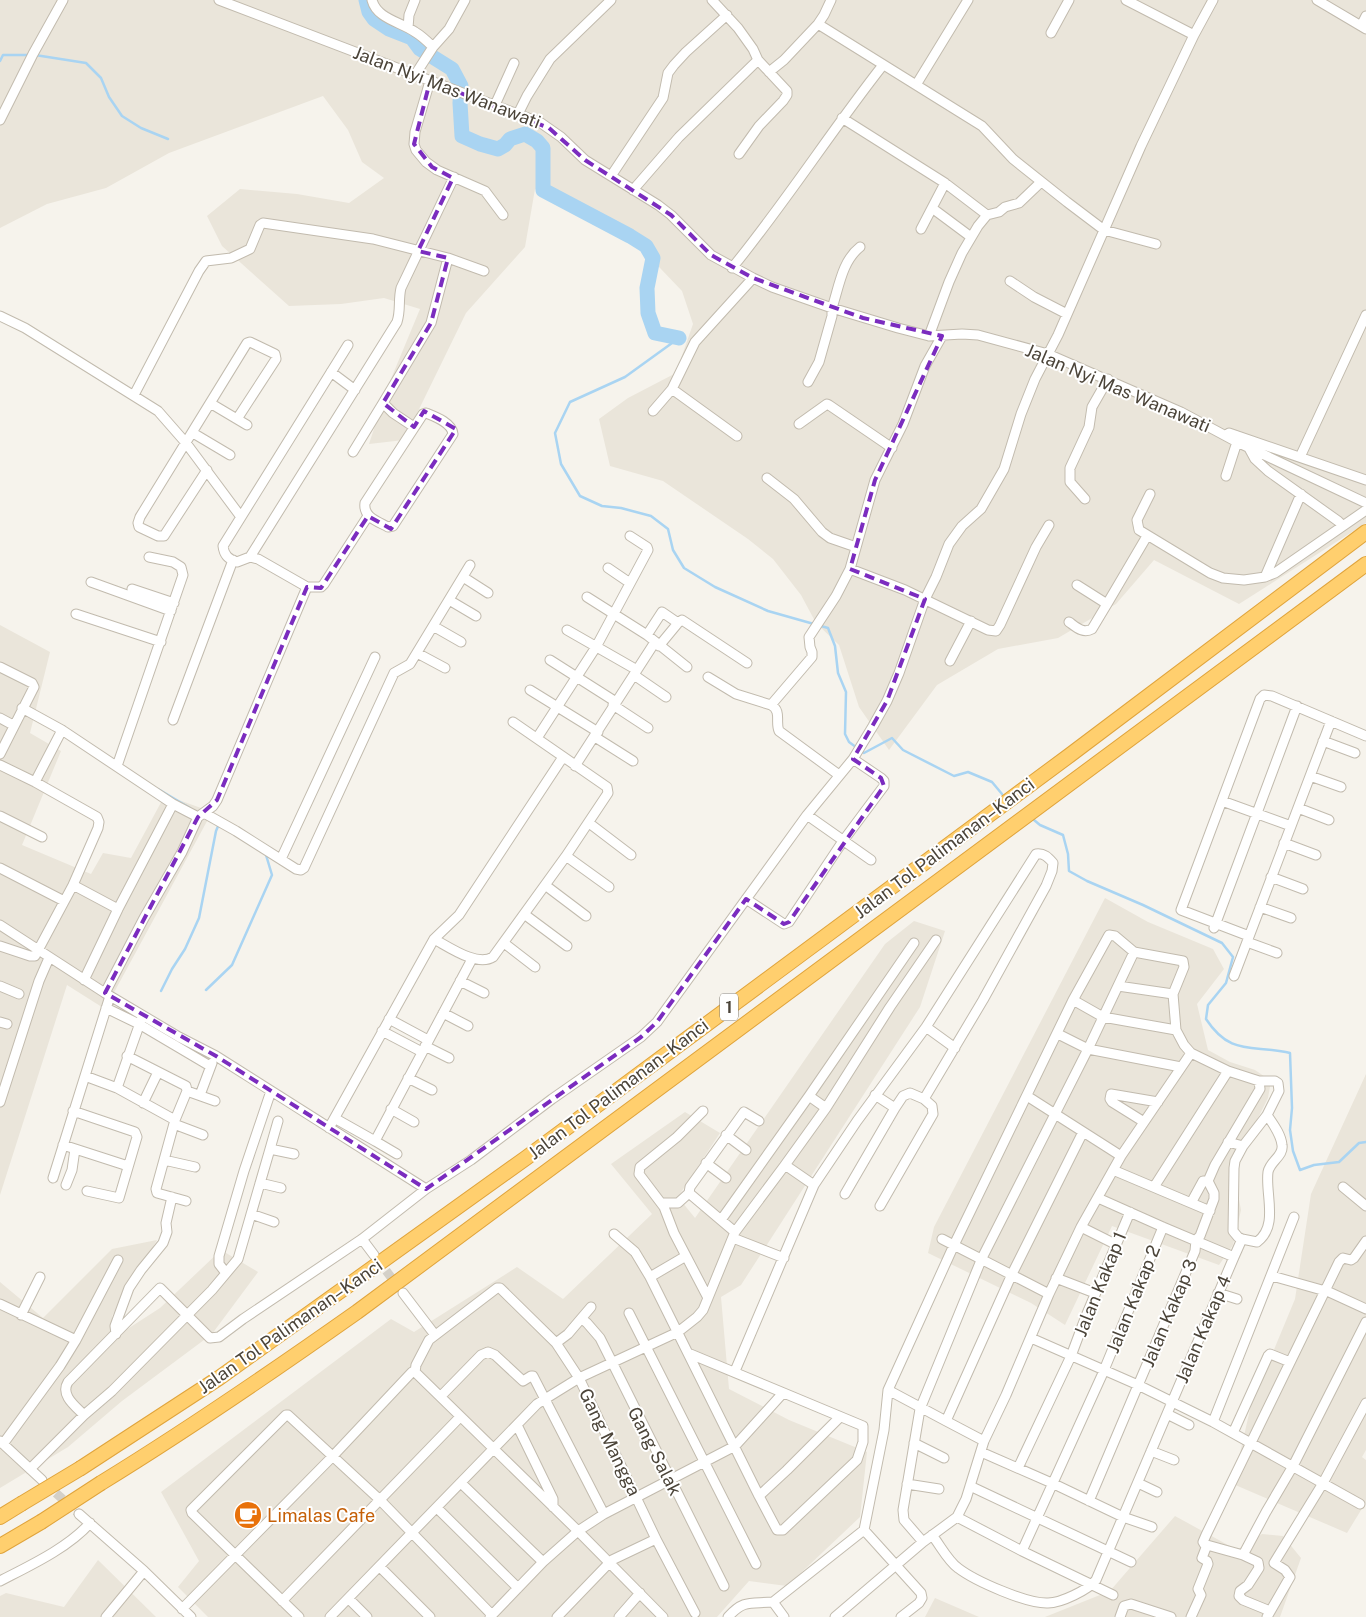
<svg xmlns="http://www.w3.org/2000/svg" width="1366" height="1617" font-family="'Public Sans',sans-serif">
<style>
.residential{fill:#eae5da}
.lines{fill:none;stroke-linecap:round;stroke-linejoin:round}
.stream{stroke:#a9d4f2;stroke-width:2.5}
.river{stroke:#a9d4f2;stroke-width:15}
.minor-tunnel{stroke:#d4d0c8;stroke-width:9;stroke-dasharray:9 4.5;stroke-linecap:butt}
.minor-casing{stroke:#c2bbae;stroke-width:11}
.highway-casing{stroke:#e0a43c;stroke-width:16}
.minor{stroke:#fff;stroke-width:9}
.highway{stroke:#ffcf6e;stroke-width:14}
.highway-bridge-casing{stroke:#e0a43c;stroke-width:16;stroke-linecap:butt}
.highway-bridge{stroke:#ffcf6e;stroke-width:14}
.marked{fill:none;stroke:#7b2cbf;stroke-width:4;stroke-dasharray:10 6;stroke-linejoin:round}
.labels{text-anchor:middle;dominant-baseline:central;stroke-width:4;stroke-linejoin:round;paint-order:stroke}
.shield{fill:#fff;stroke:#817c74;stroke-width:1}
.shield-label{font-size:16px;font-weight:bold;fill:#4b4439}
.street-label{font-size:18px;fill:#4b4439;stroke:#fff}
.food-label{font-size:18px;fill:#c56008;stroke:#fff;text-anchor:start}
</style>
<rect width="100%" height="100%" fill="#f6f3ec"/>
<path class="residential" d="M0,0h1366v523l-127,81 -85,-44 -38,44 -58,34 -60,11 -61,36 -48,65 -30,-43 -20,-62 -23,-22 -15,-28 -28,-36 -25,-20 -85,-58 -53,-15 -11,-47 29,-21 48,-25 17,-49 -11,-33 -43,-45 -104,-57 -10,58 -59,66 -62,127 -35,4 19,-58 32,-77 -36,-11 -43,6 -52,2 -67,-60 -15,-30 33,-27 57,5 52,9 35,-25 -22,-16 -14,-32 -25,-34 -154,57 -63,35 -59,16 -47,24z
M0,625l50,27 -20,81 31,18 -39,94 69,29 12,-21 28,5 34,-63 47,17 -107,197 -38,-24 -67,210z
M1105,898l43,24 65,27 11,20 -27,35 11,46 22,12 25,8 16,11 -3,17 -35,70 8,42 -8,35 -14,20 -107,-39 -47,99 -34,-22 -103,-50 6,-26z
M914,921l31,10 -25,76 -179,278 -20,12 8,92 60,31 78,32 -7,65 -73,69 -38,-5 -32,36h-509l-30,-30 21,-26 -38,-69 230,-173 23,13 103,-65 46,32 89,-85 -41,-50 74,-52 35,21 -42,64 17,21 190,-274z
M1366,1074v376l-4,7 4,3v42l-19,31 -114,-49 18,-79 44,-106 16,-105z
M157,1240l-45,76v23l48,-31 61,-58 37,22 -46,62 -90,67 -54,46 -68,41v-206l43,36 69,-69z
M1175,1516l62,34 25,-16 21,2 18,22 -21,59h-235l65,-26z
M98,1560l58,57h-156v-21l6,-3 58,14z
M935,1598l44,19h-54z"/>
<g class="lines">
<path class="stream" d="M35,55l51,8 15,15 8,19 13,19 19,12 27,11
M0,61l3,-6h27
M679,338l-54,39 -55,25 -15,31 6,31 19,32 22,10 19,2 30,8 17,13 5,21 11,18 31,19 53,24 60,17 7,18 3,27 8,19 -1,42 4,8 15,11 28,-15 11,12 51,26 14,-4 24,10 10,12
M158,789l32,19
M1034,820l6,5 23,10 5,19 1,17 18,10 56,24 79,38 11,14 -7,26 -18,22 -2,14c25,38 46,25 84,34l2,55 -2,22 3,21 7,19 14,-5 25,-3 20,-19 7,-1
M206,990l26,-25 40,-90 -6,-20
M161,991l11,-22 13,-20 14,-31 17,-87 3,-7"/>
<path class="river" d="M366,0l3,12 5,7 15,10 23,9 8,11 32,20 9,17 -1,17 2,33 18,8 18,5 7,-4 5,-6 15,-5 12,7 6,7v42l87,46 16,10 7,12 -6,30 1,25 7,20 24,5"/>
<path class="minor-tunnel" d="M378,1260l25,33
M46,1484l33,30"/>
<defs>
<path id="minor" d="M219,0l322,123 20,14 24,23 73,45 13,10 40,40 42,23 19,9 60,21 66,20 31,8 33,-2 16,1 70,19 133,58 56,30 129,61
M372,0c5,19 29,22 43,32 7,4 13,10 18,15l-18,28
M712,0l26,28 15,21 5,11 29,31v4l-4,6 -24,25 -20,28
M1126,0l68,35
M1317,0l49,29
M818,24l164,102 31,33 54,43 37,28 52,14
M1361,26l5,-10
M408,28l1,-13 6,-15
M1051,33l18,-33
M433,47l16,-18 16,-29
M769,72l15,-12 34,-36 6,-9 7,-15
M430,81l-15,51 -1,12 2,6 10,12 11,8 48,21 18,24
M916,85l52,-85
M495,105l19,-42
M518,114l9,-18 23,-37 61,-59
M842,118l103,65 42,32
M0,120l33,-66 30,-54
M611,176l52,-78 5,-25 6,-8 12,-13 41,-37
M633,190l46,-53 79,-77
M932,208l39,29
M921,229l24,-46
M732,268c54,-66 99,-137 151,-203
M1010,281l24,16 33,17
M0,316l25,12 133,83 28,32 55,74
M929,336l20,-54 13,-29 16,-27 9,-11 12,-3 6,-5 14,-4 22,-21
M331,372l24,18
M808,382l11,-20 13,-46v-8c7,-21 10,-47 28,-61
M672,389l65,47
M134,395l65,-124 7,-10 25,-3 19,-9 10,-24 3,-2 110,16 75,19 36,13
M210,403l37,22
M653,411l19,-22 23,-47 58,-64
M426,413c10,4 26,10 27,21l-60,92 -5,1c-11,-6 -25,-10 -23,-24l58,-89z
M799,424l28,-20 2,1 63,43
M414,427l-21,-14 -10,-10 48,-80 17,-65
M193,433l37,22
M1229,433l137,47
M1249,448l6,11 13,12 70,50 4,4
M353,452l30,-49
M1300,457l66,-142
M207,470l-43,66h-6l-19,-9 -1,-4 2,-6 107,-174 3,-1 25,12 1,5 -39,60
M1226,476l11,-34
M767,478l27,21 28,33 8,6 26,9
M1150,494l-13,26 2,10 71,43 13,5 21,2 21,-3 10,-4 91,-63
M1085,499l-15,-17v-14l19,-41 3,-20 16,-28
M250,557l147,-235c4,-12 1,-22 4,-34l53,-111
M608,568l22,15
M850,569l55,21 83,40 8,1 4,-6 36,-78 13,-22
M463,577l25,16
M1265,577l36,-83
M91,582l80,29
M1077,585l30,19 40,-68
M307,587l-49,-28 -8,-2 -13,5c-9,-3 -13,-7 -14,-16l125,-201
M132,589l42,14
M587,597l60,38 40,32
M449,600l27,16
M76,614l85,28
M1069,622c7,5 14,12 23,7l15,-25
M433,626l28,16
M567,630l70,40
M647,635l15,-23 16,11
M659,646l19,-23 4,-3 65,43
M417,653l28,15
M550,660l66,42
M950,661l21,-40
M0,667l32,16 2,4 -34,67
M634,675l32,22
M708,677l28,17 35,11
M530,690l68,42
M613,705l35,23
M22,708l40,22 111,74 -55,105 -34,71
M0,718l13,7
M173,720l60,-160
M595,737l38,24
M537,738l59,-91 52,-97 -1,-3 -17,-11
M1323,741l32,12
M0,765l35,17 62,35 2,5 -1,6 -25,57
M117,766l66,-191 -2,-8 -8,-5 -24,-5
M575,766l80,-124
M839,775l-60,-44c-4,-9 3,-20 -8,-26l41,-48v-5l-2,-5 -1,-10 27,-41 14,-27 25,-89 28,-56 22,-58 17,-30
M1310,776l31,11
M35,782l27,-52
M1222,801l69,25
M173,804l25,13
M1298,808l31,12
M204,813l32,18 60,38 5,1 3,-2 90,-195 16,-9 60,-99
M807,815l64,45
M0,816l42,21
M589,823l42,32
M1284,843l32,12
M566,856l43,31
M281,859l94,-202
M0,868l64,33
M1271,877l32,12
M545,885l41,31
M746,899l38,25 5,-2 54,-81 41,-55v-5l-3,-3 -28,-19
M1260,907l31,11
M524,914l43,32
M0,925l105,68 74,44 37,19 210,133
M1214,928l83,-222
M1249,936l-68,-26 79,-211 4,-4 8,1 94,40
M434,939c15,8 43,28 59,18l73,-101 42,-63 -1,-6 -94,-65
M1247,942l30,11
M504,943l31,24
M0,946l30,10h5l38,-71 45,24
M1234,976l97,-255
M460,981l24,12
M0,986l19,8
M1118,986l55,8
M105,993l39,-75 38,-66 16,-35 15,-11 4,-6 90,-213h14l3,-3 44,-68
M1073,1000l30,17 73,13
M106,1008l33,16 71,42
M443,1013l25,13
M389,1019l39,21
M0,1022l7,2
M926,1027l29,21
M382,1031l40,21
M1058,1034l30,15 93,18
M425,1046l24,12
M127,1056l59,30 1,5 -12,29
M85,1076l32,12 58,32 -19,69 1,4 29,8
M408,1078l24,12
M117,1088l24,-68
M187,1091l28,10
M200,1095l12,-32
M875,1095l20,13
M809,1096l17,12
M1027,1096l94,60
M0,1102l39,-121 10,-23
M143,1103l15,-31
M391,1109l23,13
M73,1111l62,21 2,5 -18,61 -32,-7
M703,1111l-26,26 -37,30 -1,7 25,33 10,26 34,65
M336,1119l39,22 97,-182
M1144,1122l-32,-20 -2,-3 1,-5 47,8
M174,1124l29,11
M329,1128l105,-189 25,-24 104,-158
M726,1135l20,15
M375,1141l22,13
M63,1145l65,21
M270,1149l8,-28
M164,1160l31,7
M706,1163l20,15
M785,1165l41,-57 64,-101 46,-67
M1113,1170l97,41
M53,1178l57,-182
M260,1183l21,5
M66,1185l6,-15 3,-21
M1154,1187l74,-116
M1343,1187l23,19
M689,1193l46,39
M845,1194l50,-86 8,-12 7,-3 14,6 8,7 1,8 -53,92
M1098,1198l65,29 71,30
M661,1203h17l11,-10 1,-6 54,-75 15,9
M1191,1203l12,-22h5
M251,1214l23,8
M721,1220l88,-124 105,-153
M1081,1227l34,17
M614,1234l21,18 15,25 109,219 18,34h6l74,-70 6,-18v-16l-175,-73
M733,1238l51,20
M362,1239l12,16
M942,1239l107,55
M1242,1239l-4,-2 -5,-6 1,-63 1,-7 8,-15
M1196,1240l4,-4 14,-37v-6l-6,-12 7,-16 45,-76 -1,-8
M226,1273l-7,-9v-8l25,-85 27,-80
M1272,1276l57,16 37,17
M650,1277l36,-21
M1056,1278l39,15
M403,1293l32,42
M1218,1293l19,6
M0,1304l76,36
M629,1313l127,251
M21,1315l19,-38
M582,1319l5,4 13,15 124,248
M116,1334l-1,-8 14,-38 12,-18 22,-27 4,-11 -1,-9 6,-26
M1031,1338l107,47 75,37 147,82
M556,1343l12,-9 23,-27
M735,1371l79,-186 43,-64 69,-94 110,-173c8,-1 12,3 17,9l-1,8 -6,15 -63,114 -59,99
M415,1372l163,159 85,86
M888,1390l58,31
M441,1396l40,-41 7,-3 7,3 28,26 8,-5h2l71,138
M1167,1414l22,11
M84,1415c-9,-9 -24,-20 -16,-33l92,-94 50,50 9,-1 24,-18 119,-80 64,-50 45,-29 81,-61 89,-62 16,-15 150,-207 46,-56 20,-33 14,-25 12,-28 26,-74 11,-22 13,-33 13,-18 19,-17 23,-40 17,-55 14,-35 23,-44 83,-189 53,-111 19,-35
M1213,1422l81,-205
M517,1425l36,74v8
M1233,1433l35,-77 2,-2 20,8
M0,1441l42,39
M984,1441l-38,-20 66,-147 71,-142
M914,1443l30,15
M3,1444l57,-78 16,-26 42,-80
M1151,1451l23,9
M981,1452l73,32 69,33 29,10
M1018,1468l53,-112 15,-40 44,-104
M30,1469l54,-54 28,-24 100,-101 26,-31 32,-110 24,5
M461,1483l82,79
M1138,1483l19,9
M907,1484l32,5
M970,1486l161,76
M759,1496l28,-26 53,-53
M1089,1501l106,-250 1,-11
M437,1508l81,80
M79,1514l65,57 47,46
M957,1517l65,34 91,44
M864,1530l57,63 1,5 -3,5 -18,14
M932,1535c8,10 16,26 26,33 17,13 69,36 90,35 13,0 40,-13 48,-23l138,-323 8,-18 15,3c22,-16 8,-48 11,-70 2,-11 16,-16 14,-27 -1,-11 -9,-21 -15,-30l-24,31 -15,-4
M923,1542l-19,-22 -1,-10 17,-101 62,-151 106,-209 46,-97
M1206,1547l-3,-5 3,-7 133,-273 4,-4 8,2 3,-2 12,-17
M1022,1551l80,-176 61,-148
M1243,1555l15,7 1,6 -11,17 -8,6 -1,5 4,4 27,11
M380,1567l50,50
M0,1581c29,-15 68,-33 90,-58
M349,1599l18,18
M282,1601l178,-184
M773,1602l91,-72 20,-100 4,-40 66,-145 119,-245 36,-65 6,1 19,16 49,9 1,6 -11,27 3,36 8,15 7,8 37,18 31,10h16l3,2 1,8 -12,24
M182,1609l150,-152 80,-85h3l1,-7 13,-25 68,-52h3l56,55 23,35 77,161 39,74
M106,1617l38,-46
M299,1617l-107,-104 -1,-3 95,-95h2l91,84 113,116
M330,1617l207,-213 42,-26 99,-46 19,-15 6,-7 5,-12 27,-66 50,-67 29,20
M490,1617l53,-55 35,-31 26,-17 131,-68 48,-53
M557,1617l55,-57 44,-21
M619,1617l21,-24
M728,1617c16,-18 23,-13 45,-15l11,15
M835,1617l88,-75 34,-25 9,-18 18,-58 22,-46 43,-101 32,-67 40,-71 70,-103
M1120,1617l4,-11 7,-2 40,13
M1191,1617l10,-22 -3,-6 10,-25 -1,-3 -5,-3 5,-13 36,10 23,-43 27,-46 73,-144
M1267,1617l23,-40 -5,-7 -11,-7 49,-80 43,-80"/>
<path id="highway" d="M81,1468l138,-90 307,-220 544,-403 296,-223
M101,1483c88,-54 171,-111 256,-171l1009,-748
M0,1517l21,-13
M0,1546l41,-24"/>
</defs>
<use href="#minor" class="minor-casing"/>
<use href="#highway" class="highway-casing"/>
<use href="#minor" class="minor"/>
<use href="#highway" class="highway"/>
<defs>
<path id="highway-bridge" d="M21,1504l60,-36
M41,1522l60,-39"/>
</defs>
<use href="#highway-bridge" class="highway-bridge-casing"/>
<use href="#highway-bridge" class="highway-bridge"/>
</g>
<path class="marked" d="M430,81l119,47 36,32 86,55 40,40 42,23 110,40 79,18 -67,144 -25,89 75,30 -38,102 -34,58 28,19 3,8 -95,136 -5,2 -38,-25 -89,123 -16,15 -215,152 -210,-133 -111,-63 93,-176 19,-17 90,-213 14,1 47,-72 23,13 65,-100 -32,-18 -10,16 -31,-24 48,-80 17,-65 -30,-7 35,-73 -21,-11 -18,-23z"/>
<defs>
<symbol id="cafe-disc" viewBox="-11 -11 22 22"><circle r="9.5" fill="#e8710a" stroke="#fff"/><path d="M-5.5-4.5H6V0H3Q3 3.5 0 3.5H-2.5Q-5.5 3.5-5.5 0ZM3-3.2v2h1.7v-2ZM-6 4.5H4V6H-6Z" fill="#fff"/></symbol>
</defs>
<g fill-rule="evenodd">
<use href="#cafe-disc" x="232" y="1499" width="32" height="32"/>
</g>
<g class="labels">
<rect class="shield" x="720" y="993.5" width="18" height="27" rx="4"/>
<g class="shield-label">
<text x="729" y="1007">1</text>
</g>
<g class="street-label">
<text transform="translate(447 87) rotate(21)">Jalan Nyi Mas Wanawati</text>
<text transform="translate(1118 388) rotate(23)">Jalan Nyi Mas Wanawati</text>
<text transform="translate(944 848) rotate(-37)">Jalan Tol Palimanan–Kanci</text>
<text transform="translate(618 1089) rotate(-37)">Jalan Tol Palimanan–Kanci</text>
<text transform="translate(1100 1284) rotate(-68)">Jalan Kakap 1</text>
<text transform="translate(1133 1299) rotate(-68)">Jalan Kakap 2</text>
<text transform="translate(1169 1313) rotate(-67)">Jalan Kakap 3</text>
<text transform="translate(290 1326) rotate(-35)">Jalan Tol Palimanan–Kanci</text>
<text transform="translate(1203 1329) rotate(-67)">Jalan Kakap 4</text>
<text transform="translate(610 1442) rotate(64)">Gang Mangga</text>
<text transform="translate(655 1451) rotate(63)">Gang Salak</text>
</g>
<g class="food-label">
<text x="267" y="1515">Limalas Cafe</text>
</g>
</g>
</svg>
